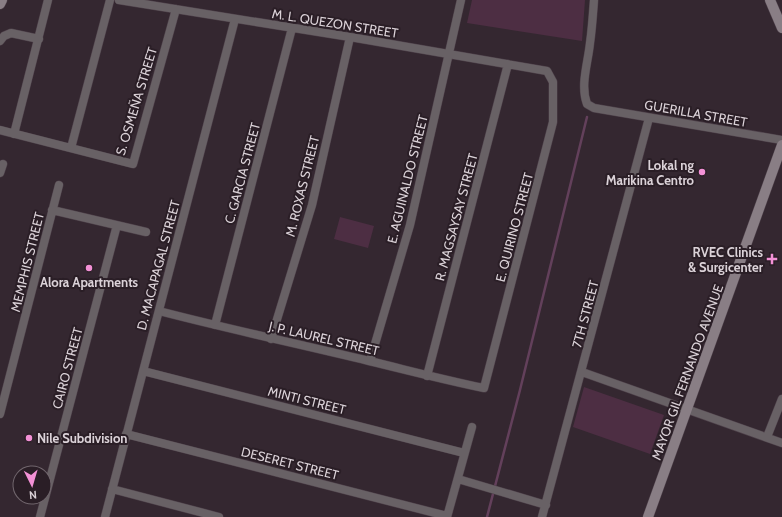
<svg xmlns="http://www.w3.org/2000/svg" width="782" height="517" font-family="Cabin,sans-serif">
<style>
.green{fill:#4d2e43}
.lines{fill:none;stroke-linecap:round;stroke-linejoin:round}
.stream{stroke:#63405b;stroke-width:2.5}
.street-casing{stroke:#4f424b;stroke-width:9}
.secondary-casing{stroke:#4f424b;stroke-width:11}
.street{stroke:#686165;stroke-width:8}
.secondary{stroke:#897e85;stroke-width:10}
.poi-dot{fill:#f391d6;stroke:#2a1e26;stroke-width:1.5}
.labels{text-anchor:middle;dominant-baseline:central;stroke-width:4;stroke-linejoin:round;paint-order:stroke}
.street-label{font-size:13px;fill:#dbd2d8;stroke:#2a1e26}
.poi-label{font-size:13px;font-weight:bold;fill:#dbd2d8;stroke:#2a1e26;text-anchor:end}
</style>
<rect width="100%" height="100%" fill="#342730"/>
<path class="green" d="M472,0h113l-3,41 -115,-18z
M340,217l34,9 -6,22 -34,-9z
M584,387l80,28 -14,39 -77,-27z"/>
<g class="lines">
<path class="stream" d="M487,517l33,-127 67,-273"/>
<defs>
<path id="street" d="M119,0l231,37 197,34 6,11v40l-69,266c-39,-8 -77,-18 -115,-27 -70,-17 -141,-32 -210,-50
M594,0c-1,14 -2,29 -4,43 -2,20 -10,42 -3,61l7,4 188,32
M0,41l4,-5 7,-3 28,6
M0,130l133,34 43,-155
M14,134l34,-134
M71,148l39,-148
M0,173l3,-9
M52,210l94,22
M215,325l77,-297
M271,339l41,-134 38,-168
M370,361l40,-136 51,-225
M143,371l321,82
M582,372l200,71
M427,376l81,-312
M0,414l59,-229
M126,434l321,82
M767,437l15,-38
M458,479l88,26
M112,489l107,28
M40,517l77,-292
M105,517l130,-498
M447,517l25,-90
M542,517l107,-399"/>
<path id="secondary" d="M770,0l12,28
M0,4l2,-4
M648,517l134,-372"/>
</defs>
<use href="#street" class="street-casing"/>
<use href="#secondary" class="secondary-casing"/>
<use href="#street" class="street"/>
<use href="#secondary" class="secondary"/>
</g>
<g class="poi-dot">
<circle cx="702" cy="172" r="4"/>
<path d="M770 253h4v4h4v4h-4v4h-4v-4h-4v-4h4z"/>
<circle cx="89" cy="268" r="4"/>
<circle cx="29" cy="438" r="4"/>
</g>
<g class="labels">
<g class="street-label">
<text transform="translate(335 23) rotate(9)">M. L. QUEZON STREET</text>
<text transform="translate(136 101) rotate(-73)">S. OSMEÑA STREET</text>
<text transform="translate(696 113) rotate(10)">GUERILLA STREET</text>
<text transform="translate(242 173) rotate(-75)">C. GARCIA STREET</text>
<text transform="translate(407 179) rotate(-76)">E. AGUINALDO STREET</text>
<text transform="translate(302 186) rotate(-76)">M. ROXAS STREET</text>
<text transform="translate(456 217) rotate(-75)">R. MAGSAYSAY STREET</text>
<text transform="translate(514 227) rotate(-75)">E. QUIRINO STREET</text>
<text transform="translate(27 262) rotate(-76)">MEMPHIS STREET</text>
<text transform="translate(158 265) rotate(-75)">D. MACAPAGAL STREET</text>
<text transform="translate(585 314) rotate(-75)">7TH STREET</text>
<text transform="translate(324 338) rotate(13)">J. P. LAUREL STREET</text>
<text transform="translate(67 368) rotate(-75)">CAIRO STREET</text>
<text transform="translate(687 372) rotate(-70)">MAYOR GIL FERNANDO AVENUE</text>
<text transform="translate(307 400) rotate(14)">MINTI STREET</text>
<text transform="translate(290 463) rotate(14)">DESERET STREET</text>
</g>
<g class="poi-label">
<text x="694" y="165">Lokal ng<tspan x="694" dy="15">Marikina Centro</tspan></text>
<text x="763" y="252">RVEC Clinics<tspan x="763" dy="15">&amp; Surgicenter</tspan></text>
<text x="89" y="282" text-anchor="middle">Alora Apartments</text>
<text x="37" y="438" text-anchor="start">Nile Subdivision</text>
</g>
</g>
<g transform="translate(32 485) rotate(175)"><circle r="19" fill="#2a1e26" stroke="#71666d"/>
<path d="M0-3L7 15L0 10L-7 15Z" fill="#f391d6"/>
<text y="-6" font-size="11" font-weight="bold" text-anchor="middle" fill="#dbd2d8">N</text>
</g>
</svg>
